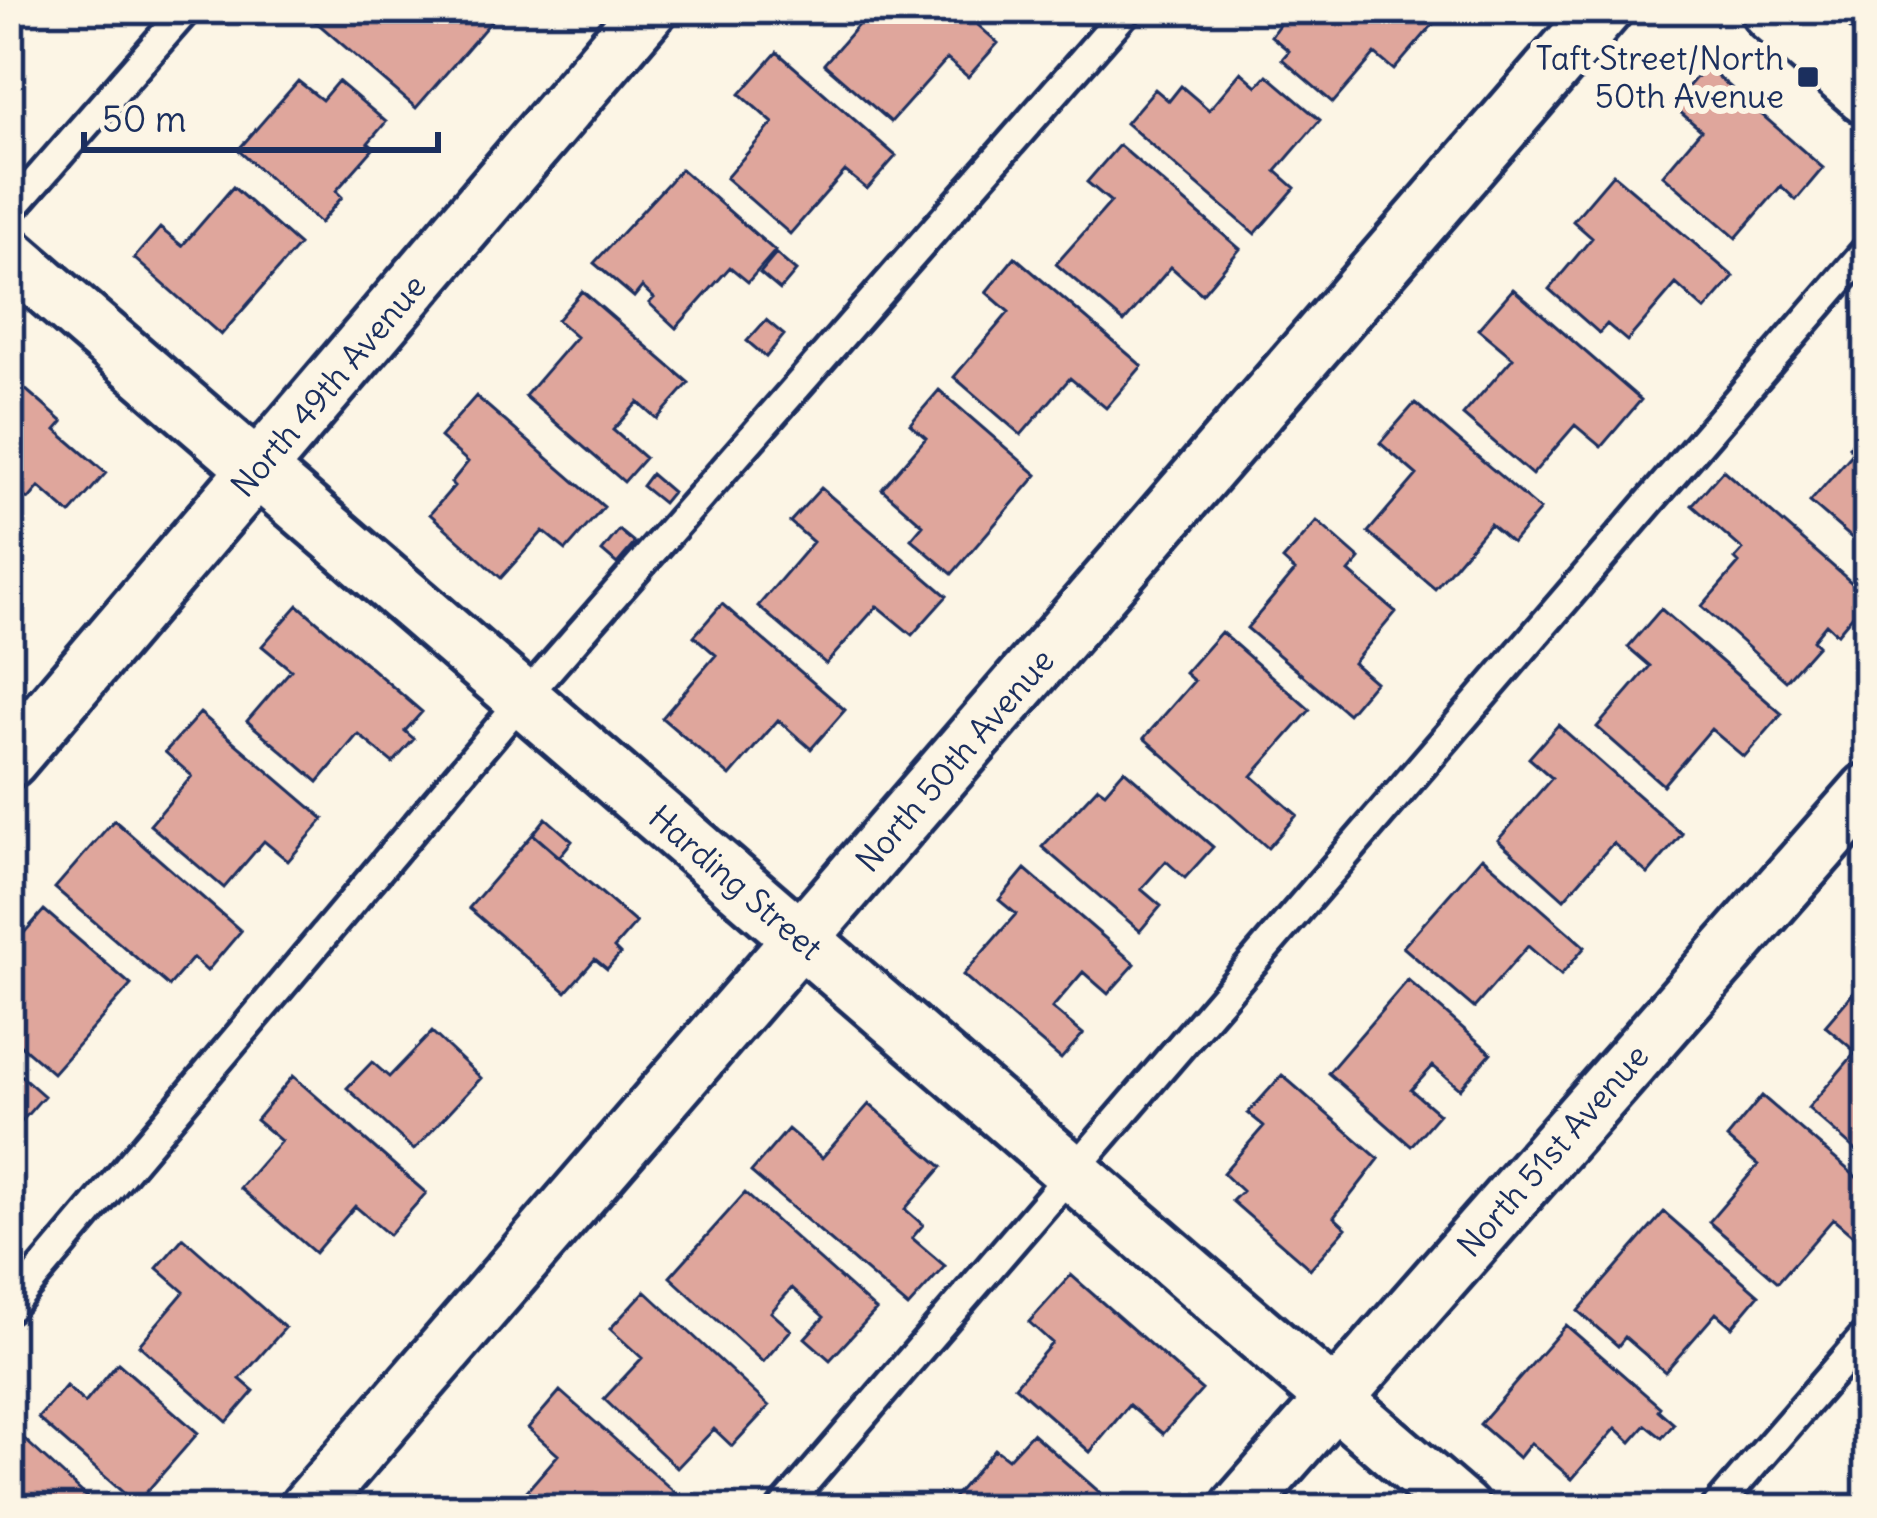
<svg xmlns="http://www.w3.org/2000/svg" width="1877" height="1518" font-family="Delius,sans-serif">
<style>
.building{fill:#dfa69c;stroke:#1b2f5e;stroke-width:3}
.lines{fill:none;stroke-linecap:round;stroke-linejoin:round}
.service-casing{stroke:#1b2f5e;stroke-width:36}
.minor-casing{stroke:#1b2f5e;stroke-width:63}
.tertiary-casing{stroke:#1b2f5e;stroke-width:75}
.service{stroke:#fcf5e5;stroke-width:27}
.minor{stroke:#fcf5e5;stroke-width:54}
.tertiary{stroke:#fcf5e5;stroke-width:66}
.poi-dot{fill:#1b2f5e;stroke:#fcf5e5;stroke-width:4.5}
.labels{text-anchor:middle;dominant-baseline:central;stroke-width:12;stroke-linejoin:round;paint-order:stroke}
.poi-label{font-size:33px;fill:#1b2f5e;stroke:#fcf5e5;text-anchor:end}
.street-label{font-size:33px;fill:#1b2f5e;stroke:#fcf5e5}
</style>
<rect width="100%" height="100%" fill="#fcf5e5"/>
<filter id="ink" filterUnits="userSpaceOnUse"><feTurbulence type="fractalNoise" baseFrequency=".00833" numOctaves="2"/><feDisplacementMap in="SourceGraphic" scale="24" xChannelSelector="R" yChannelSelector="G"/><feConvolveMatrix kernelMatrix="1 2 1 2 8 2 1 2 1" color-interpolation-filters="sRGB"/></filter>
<g filter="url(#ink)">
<path class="building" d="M301,9h56l10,9 7,-9h112l9,8 -79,91z
M872,9h88l38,34 -30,34 -21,-18 -56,63 -67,-58z
M1290,9h132l14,12 -42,49 -19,-16 -42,49 -51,-44 7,-8 -18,-15z
M777,52l119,104 -29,33 -22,-18 -55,63 -64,-56 47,-55 -33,-29z
M1706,66l117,102 -27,32 -15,-14 -45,52 -73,-63 38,-45 -29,-25z
M1241,72l16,14 10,-11 53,45 -44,51 19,17 -40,46 -129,-111 29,-34 14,12 12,-15 28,24z
M298,81l24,19 16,-19 48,41 -18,21 6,5 -38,43 6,6 -22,26 -82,-73z
M1119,145l121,104 -38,45 -31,-27 -47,55 -68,-58 55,-62 -24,-20z
M681,169l94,82 -27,31 -18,-15 -54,61 -27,-25 5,-5 -12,-11 -8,10 -40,-34z
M1613,174l121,103 -29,33 -29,-26 -49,57 -20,-17 -8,9 -50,-44 43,-51 -19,-17z
M233,187l66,58 -78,90 -87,-77 26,-30 22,18z
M776,254l20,17 -16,19 -20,-17z
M1015,257l127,109 -36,42 -36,-30 -49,57 -67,-58 55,-65 -23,-20z
M1513,289l128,111 -40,47 -26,-22 -43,50 -69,-60 50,-57 -35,-29z
M582,291l107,92 -32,36 -19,-17 -25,28 32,28 -21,24 -99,-86 51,-59 -19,-17z
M766,320l18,15 -18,22 -19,-16z
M9,375l54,47 -7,8 50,43 -36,41 -31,-27 -10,12 -20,-6z
M939,390l98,85 -85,99 -41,-35 12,-14 -41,-36 44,-51 -16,-14z
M476,396l128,111 -38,43 -23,-19 -42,47 -71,-64 24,-28 -3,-3 17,-21 -28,-25z
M1415,403l125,107 -28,33 -22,-19 -55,65 -67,-57 49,-57 -37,-32z
M1868,426v126l-58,-50 44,-50 -5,-5z
M1723,470l145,127 -31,37 -11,-10 -13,16 5,5 -32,36 -84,-75 37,-43 -4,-4 8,-9 -51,-45z
M651,474l21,18 -9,11 -21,-17z
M821,488l126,108 -35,39 -35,-29 -51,58 -68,-58 55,-64 -23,-20z
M1317,521l43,38 -11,13 47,40 -43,51 22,19 -27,32 -101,-86 48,-57 -12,-11z
M619,530l16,13 -18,21 -15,-13z
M722,604l123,106 -34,39 -33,-29 -48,56 -68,-58 54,-63 -22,-19z
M298,605l124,107 -17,19 9,8 -21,24 -35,-29 -40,48 -71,-61 44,-51 -29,-24z
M1661,609l121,105 -38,43 -33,-28 -48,56 -66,-58 53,-61 -22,-19z
M1221,632l89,78 -58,66 45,39 -29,33 -124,-110 50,-57 -9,-8z
M200,713l124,106 -36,42 -24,-20 -40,47 -74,-63 42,-49 -27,-24z
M1558,725l124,109 -34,40 -35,-31 -49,56 -66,-59 54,-62 -23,-20z
M1124,770l89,77 -28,31 -19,-17 -25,28 20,17 -21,25 -98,-84 56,-60 7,5z
M546,818l26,23 -13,16 -26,-23z
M114,820l127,111 -34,40 -14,-13 -24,28 -114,-98z
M533,834l103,89 -22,25 6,6 -13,15 -12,-10 -29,33 -97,-84z
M1482,857l103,90 -24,28 -33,-29 -54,62 -71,-61z
M1025,869l110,95 -27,30 -25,-22 -31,36 31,26 -22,25 -98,-84 53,-61 -17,-14z
M44,910l87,75 -78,88 -44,-38v-85z
M1867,977l1,1v183l-60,-53 48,-56 -31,-26z
M1408,980l83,73 -31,36 -27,-23 -22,24 28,24 -28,32 -83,-73z
M432,1032l49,46 -67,72 -67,-62 25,-26 17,15z
M9,1065l35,31 -31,35 -4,-3z
M1282,1075l97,84 -45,58 12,11 -36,41 -78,-68 10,-10 -19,-18 41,-47 -16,-13z
M293,1076l133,117 -37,42 -34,-29 -40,47 -75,-65 41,-47 -25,-21z
M1762,1096l106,91v36l-13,15 -22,-19 -55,63 -69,-60 49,-57 -31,-27z
M869,1104l73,63 -37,42 18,16 -11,13 33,28 -37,41 -157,-135 37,-43 34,29z
M745,1193l131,117 -46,50 -25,-22 19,-21 -32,-29 -21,24 20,18 -28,32 -93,-85z
M1664,1212l95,83 -27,32 -16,-14 -51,59 -40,-35 -7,9 -40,-35z
M183,1238l102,90 -45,51 14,12 -27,31 -88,-77 45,-53 -27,-24z
M1071,1275l131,115 -39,44 -34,-29 -39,47 -75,-66 37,-43 -23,-21z
M645,1291l124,115 -37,40 -18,-17 -37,39 -73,-69 38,-41 -32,-29z
M1566,1325l94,82 -2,3 16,14 -12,14 -16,-13 -15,17 -15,-14 -44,51 -41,-36 -12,15 -39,-34z
M118,1363l80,70 -62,71 -98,-86 28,-32 19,17z
M560,1391l119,105 -12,13h-139l-10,-8 40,-46 -30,-27z
M9,1425l91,84h-91z
M1032,1433l73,64 -10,12h-144l-4,-4 48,-56 13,10z"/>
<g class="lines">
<defs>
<path id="service" d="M9,212l178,-203
M9,1308l514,-609 605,-690
M782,1509l1086,-1261
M1715,1509l153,-177"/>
<g id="minor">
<path id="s1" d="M9,255l1453,1254"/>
<path id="s2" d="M9,760l640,-751"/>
<path id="s3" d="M307,1509l1297,-1500"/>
<path id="s4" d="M1238,1509l630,-718"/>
</g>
<path id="tertiary" d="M1775,9l93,81"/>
</defs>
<use href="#service" class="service-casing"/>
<use href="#minor" class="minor-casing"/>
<use href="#tertiary" class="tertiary-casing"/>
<use href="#service" class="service"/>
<use href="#minor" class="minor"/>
<use href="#tertiary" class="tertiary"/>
</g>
</g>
<rect class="poi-dot" x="1796" y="65" width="24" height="24" rx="6"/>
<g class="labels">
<g class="poi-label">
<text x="1784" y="58">Taft Street/North<tspan x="1784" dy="38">50th Avenue</tspan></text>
</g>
<g class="street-label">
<text stroke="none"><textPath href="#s2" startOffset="492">North 49th Avenue</textPath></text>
<text stroke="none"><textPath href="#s3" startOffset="990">North 50th Avenue</textPath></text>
<text stroke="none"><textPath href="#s1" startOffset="960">Harding Street</textPath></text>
<text stroke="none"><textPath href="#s4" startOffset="477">North 51st Avenue</textPath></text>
</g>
</g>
<rect width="1877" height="1518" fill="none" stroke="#fcf5e5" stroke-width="48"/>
<rect x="24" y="24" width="1829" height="1470" fill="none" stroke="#1b2f5e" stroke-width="4.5" filter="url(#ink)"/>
<path d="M84 132v18h354v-18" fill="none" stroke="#1b2f5e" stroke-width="6"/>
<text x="102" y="132" font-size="36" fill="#1b2f5e" stroke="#fcf5e5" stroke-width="9" paint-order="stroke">50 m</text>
</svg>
